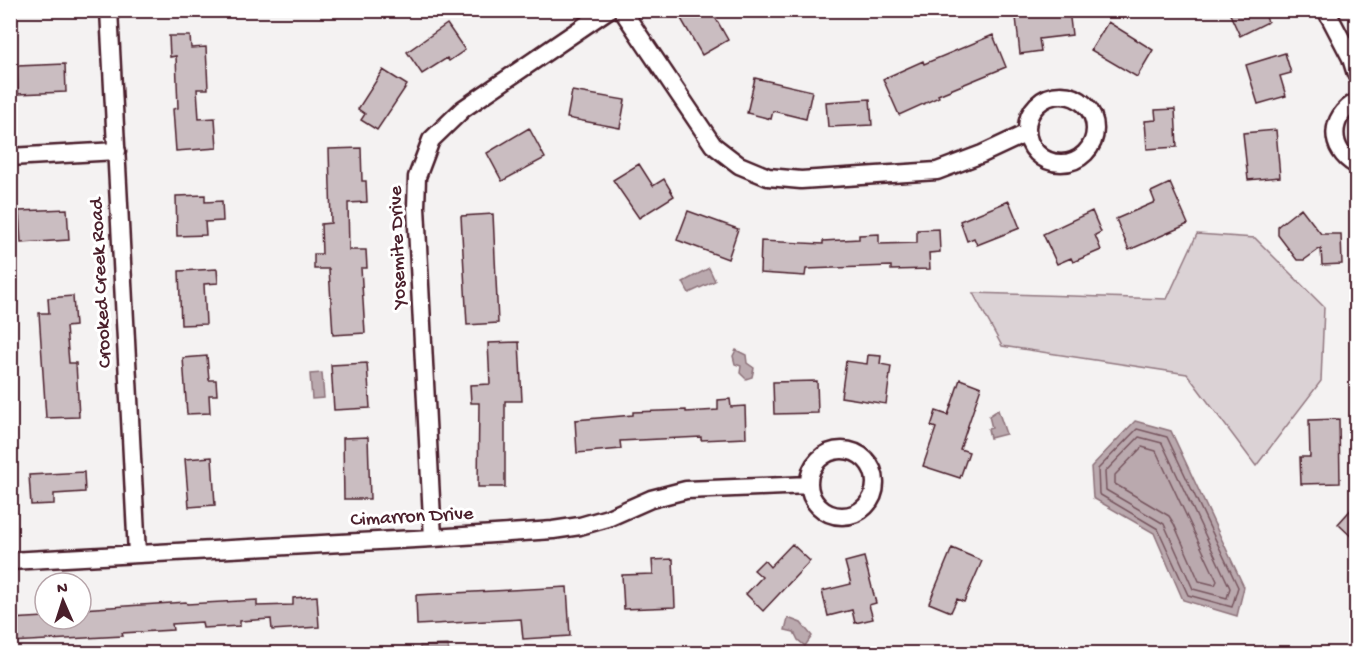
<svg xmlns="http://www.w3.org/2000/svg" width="1367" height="664" font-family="'Gochi Hand',sans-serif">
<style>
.green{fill:#dbd2d5;stroke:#927880;stroke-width:1.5}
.water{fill:#baa9ae;stroke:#8d727a;stroke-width:1.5}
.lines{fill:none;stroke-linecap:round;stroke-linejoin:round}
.shore{stroke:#77565f;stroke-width:1.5}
.building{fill:#cabdc1;stroke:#4a1f2b;stroke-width:1.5}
.minor-casing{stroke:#4a1f2b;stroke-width:21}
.minor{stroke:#fff;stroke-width:16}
.labels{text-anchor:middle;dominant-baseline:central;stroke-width:6;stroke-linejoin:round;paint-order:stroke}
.street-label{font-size:20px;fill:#4a1f2b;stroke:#fff}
</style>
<rect width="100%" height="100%" fill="#f4f2f2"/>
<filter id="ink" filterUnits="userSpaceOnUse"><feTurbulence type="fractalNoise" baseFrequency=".0167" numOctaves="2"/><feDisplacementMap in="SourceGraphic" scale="12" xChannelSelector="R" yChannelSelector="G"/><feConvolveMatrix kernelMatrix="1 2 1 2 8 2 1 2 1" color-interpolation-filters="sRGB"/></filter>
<g filter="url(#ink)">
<path class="green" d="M1197,234l58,4 69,69 -3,74 -65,85 -69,-92 -185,-28 -29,-53 194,6z"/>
<path class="water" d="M709,268l6,13 -26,12 -6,-11z
M736,350l10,5 1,8 7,5 -2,9 -6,2 -6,-6 1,-7 -6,-2 -2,-8z
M322,373l2,25 -12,1 -2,-25z
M998,410l8,24 -16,4 -2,-9 4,-1 -3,-12z
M1135,421l36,10 73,156 -7,29 -54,-16 -29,-67 -61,-35 -2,-31z
M788,618l13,5 11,13 -7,10 -7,-6 -4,-8 -9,-2z
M448,645l1,8h-29v-7z"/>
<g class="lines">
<path class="shore" d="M1137,429l30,8 71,150 -6,20 -44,-12 -30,-66 -59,-35 -1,-25z
M1139,437l23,6 68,145 -3,10 -34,-9 -29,-65 -58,-34 -1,-18z
M1142,447l14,4 61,130 -2,4 -16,-4 -25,-57 -5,-8 -54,-32v-9z"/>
</g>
<path class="building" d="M690,10h21l17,30 -26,15 -22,-38z
M1069,10l3,25 -33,4 2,12 -21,3 -4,-37z
M1228,10h35l5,12 -28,14z
M1108,22l45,28 -16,27 -46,-27z
M447,24l18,26 -16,11 -2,-3 -25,16 -15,-22z
M993,35l13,32 -68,28 1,2 -40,18 -16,-36 40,-18 1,3z
M169,36h21l1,12 15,-1 2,42h-11l2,30 16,-1 2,30 -41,3 -3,-42 5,-1 -2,-52 -6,1z
M1285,53l6,20 -11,3 6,20 -28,8 -12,-39z
M65,64l1,28 -48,2 -1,-28z
M383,70l24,15 -30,45 -16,-10 4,-6 -7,-5z
M755,78l57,13 -6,28 -33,-8 -2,8 -24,-6z
M572,91l53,9 -5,28 -53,-10z
M870,99l2,26 -44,2 -2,-25z
M1175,109l2,38 -30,2 -2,-28 11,-1 -1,-10z
M529,128l16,30 -43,23 -15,-28z
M1276,130l4,47 -32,3 -5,-47z
M361,148l1,33h4l1,21 -19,1 1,47h17l1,18h-6l4,65 -32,2 -4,-66h-15v-15h8l-1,-30 10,-1 -2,-74z
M639,164l14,22 11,-7 10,17 -35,22 -26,-38z
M1170,183l18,41 -59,26 -13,-31 39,-17 -4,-10z
M205,195v7l17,-1 1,20 -18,1 1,13 -29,1 -1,-40z
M1009,201l11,27 -43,17 -3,-7 -7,3 -7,-20z
M1301,208l20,26h20l1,30 -20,1 -1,-17 -17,12h-7l-19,-25v-9z
M67,209l2,31 -48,3 -2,-32z
M688,211l50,18 -10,30 -51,-19z
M1092,211l9,21 -6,3 6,15 -28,12 -2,-4 -14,6 -14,-30z
M493,214l5,109 -31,2 -6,-109z
M939,229l1,23 -11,1 1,16 -39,1v-4l-85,3 -1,7 -45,-3 1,-32 62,3v-3l36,-2v-4l20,-1v10l38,-1v-13z
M217,269l1,14 -14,1 2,40 -25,1 -2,-54z
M73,296l2,30 -9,1 3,36h7l3,54 -33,1 -7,-105h10l-1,-15z
M519,342l3,59h-17v86h-27l1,-84h-8l-1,-18 20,-1 -2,-41z
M868,355l13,1 -1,8 11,2 -5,38 -45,-7 5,-36 21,3z
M207,356l2,24h7l1,15h-8l1,18 -23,1 -4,-56z
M367,363l3,45 -36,2 -3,-45z
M960,379l21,8 -21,62 9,3 -9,26 -37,-12 13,-38 -5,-2 5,-15 12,4z
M817,381l1,32 -44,1 -1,-32z
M730,399l1,8 14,-1 1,32 -45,2v-3l-81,4 1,8 -44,4 -2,-33 58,-5v-3l53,-2v2l32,-2v-10z
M1339,419l1,64 -39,1 -1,-27h10l-1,-37z
M368,437l2,62h-26l-1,-61z
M212,457l3,48 -26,2 -4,-48z
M84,472l1,20 -31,2v10l-23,1 -2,-30z
M1356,504v37l-18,-17z
M792,544l18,17 -47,50 -17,-17 16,-17 -8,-7 10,-10 6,7z
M952,548l30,13 -18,41 -7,-3 -6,13 -22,-9z
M864,557l12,46 -7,2 4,14 -18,4 -3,-13 -24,6 -6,-25 29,-7 -6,-22z
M673,559l2,48 -51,2 -2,-34 31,-1 -1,-14z
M567,587l3,49 -47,3 -2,-20 -104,6 -1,-30z
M317,596l2,31 -47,3 -1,-11 -31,2v5l-37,2 -1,-6 -30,2 1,6 -51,3 1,3 -113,6v-23l35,-2v2h36v-10l105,-7 1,2 70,-4v6l36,-1v-7z"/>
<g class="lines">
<defs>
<path id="minor" d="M109,10l28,544
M622,10l91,135 26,20 29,12 33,3 136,-9 45,-17 45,-21
M1326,10l25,48 5,16
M1027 129a34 34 0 1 1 68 0a34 34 0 1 1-68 0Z
M1356,102c-27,15 -28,47 0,63
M10,157l107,-6
M809 483a33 33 0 1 1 66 0a33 33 0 1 1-66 0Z
M433,538l-17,-331 1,-30 14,-37 32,-31 145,-99
M10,561l423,-23 120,-8 27,-4 28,-8 43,-19 35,-9 123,-5"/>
</defs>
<use href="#minor" class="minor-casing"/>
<use href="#minor" class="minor"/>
</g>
</g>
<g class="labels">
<g class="street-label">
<text transform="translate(399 247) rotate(-92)">Yosemite Drive</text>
<text transform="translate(102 283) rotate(-93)">Crooked Creek Road</text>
<text transform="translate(412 518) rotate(-3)">Cimarron Drive</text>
</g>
</g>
<rect width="1367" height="664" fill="none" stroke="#fff" stroke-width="36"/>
<rect x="18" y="18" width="1331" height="628" fill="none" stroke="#4a1f2b" stroke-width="2" filter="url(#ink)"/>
<g transform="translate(63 601) rotate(357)"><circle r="28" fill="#ffffff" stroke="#b7a5aa" stroke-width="1.5"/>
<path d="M0-4.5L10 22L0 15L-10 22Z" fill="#4a1f2b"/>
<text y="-9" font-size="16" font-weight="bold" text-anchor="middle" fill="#4a1f2b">N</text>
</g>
</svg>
